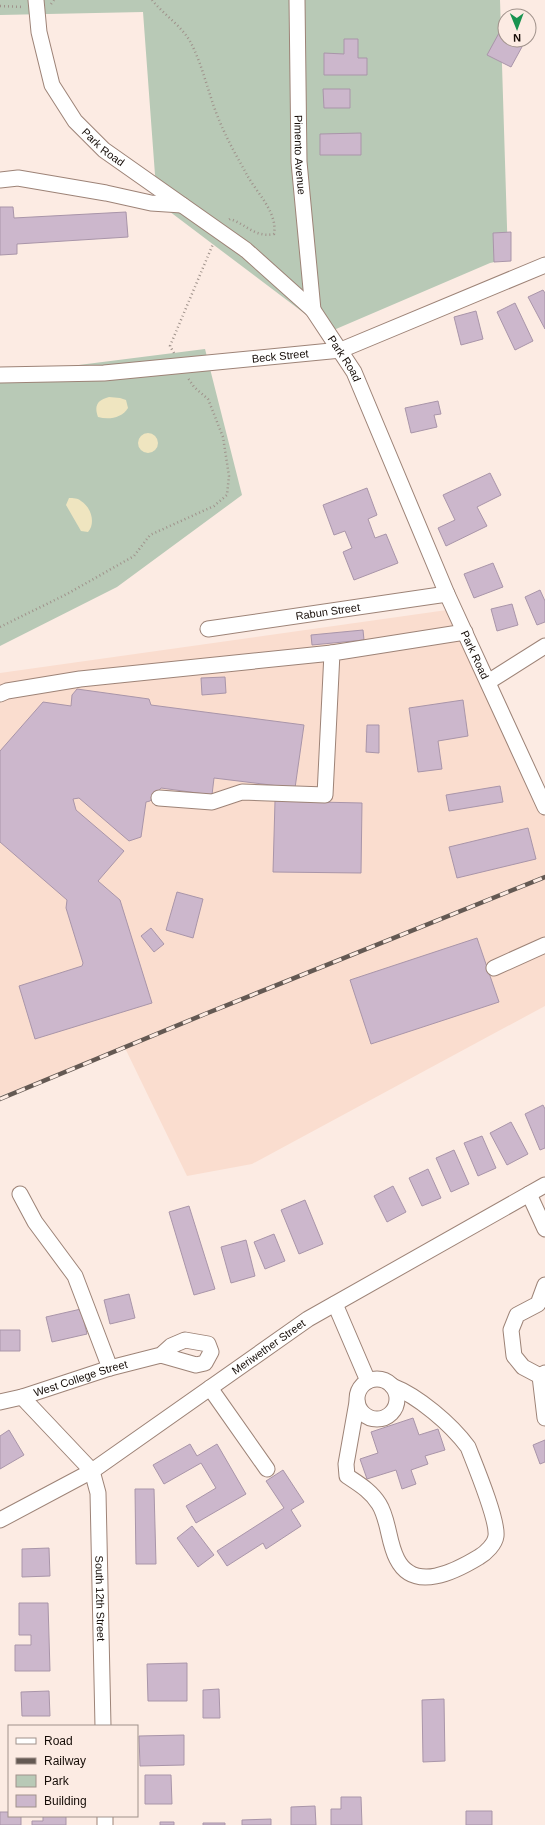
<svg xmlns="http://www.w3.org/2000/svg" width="545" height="1825" font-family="Helvetica,sans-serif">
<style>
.built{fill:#faddcf}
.green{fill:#b8c9b6}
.sand{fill:#efe5c0}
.building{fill:#ccb7cc;stroke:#a995a9}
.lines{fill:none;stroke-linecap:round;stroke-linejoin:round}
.minor-casing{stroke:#9d8377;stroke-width:17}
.path{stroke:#9f928b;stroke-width:2.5;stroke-dasharray:1 3;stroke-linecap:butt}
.minor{stroke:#fff;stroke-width:15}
.rail-casing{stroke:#645953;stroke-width:4.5}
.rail{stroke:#fcebe3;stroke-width:3;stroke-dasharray:9;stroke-linecap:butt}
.labels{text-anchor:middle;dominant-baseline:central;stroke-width:3;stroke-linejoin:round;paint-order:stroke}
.street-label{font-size:11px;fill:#150c07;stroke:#fcebe3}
</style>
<rect width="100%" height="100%" fill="#fcebe3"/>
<path class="built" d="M447,610l98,207v189l-293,158 -65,12 -62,-128 -125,48v-423z"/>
<path class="green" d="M0,0h500l8,259 -18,4 -161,69 -172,-130 -14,-190 -143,3z
M205,349l37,146 -125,92 -117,59v-271z"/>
<path class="sand" d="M109,397l11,1 6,2 2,8c-6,10 -19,12 -30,9 -4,-11 -1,-17 11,-20z
M138 443a10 10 0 1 1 20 0a10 10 0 1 1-20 0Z
M69,498c4,0 9,0 12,3 10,6 15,22 7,31l-7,-1 -15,-26z"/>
<path class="building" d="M499,33l6,3v4h8l10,5 -12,22 -24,-12z
M344,39h14v19h9v17h-43v-22l20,1z
M323,89h27v19h-26z
M361,133v22h-41v-21z
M0,207h13l1,11 112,-6 2,25 -111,7v10l-17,1z
M511,232v29l-17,1 -1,-29z
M543,290l2,3v36l-17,-32z
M515,303l18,38 -18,9 -18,-38z
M476,311l7,28 -22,6 -7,-28z
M438,401l3,13 -7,1 3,12 -26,6 -6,-25z
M490,473l11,22 -24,12 10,19 -41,20 -8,-18 17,-8 -12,-25z
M367,488l10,27 -9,4 7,19 11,-4 12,29 -44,17 -11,-28 9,-4 -7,-17 -11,4 -11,-30z
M493,563l10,24 -29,11 -10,-24z
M540,590l5,11v21l-8,3 -12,-28z
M512,604l6,21 -21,6 -6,-22z
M363,630l1,10 -52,5 -1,-10z
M225,677l1,16 -24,2 -1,-17z
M77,689l72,10 2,6 153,20 -9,63 -81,-10 -2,17 -51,-7 -11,13 -4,1 -5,35 -12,4 -50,-43 -6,1 3,11 48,41 -26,30 22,19 32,103 -117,36 -16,-53 63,-20 1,-3 -17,-55 1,-8 -67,-58v-91l43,-49 28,4 1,-11z
M463,700l5,36 -30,5 4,28 -24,3 -9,-64z
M367,725h12v28l-13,-1z
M500,786l3,16 -54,9 -3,-16z
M275,801l87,2 -1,70 -88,-1z
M528,828l8,31 -79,19 -8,-31z
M177,892l26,7 -10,39 -27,-8z
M151,928l13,16 -10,8 -13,-16z
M477,938l22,64 -128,42 -21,-64z
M543,1105l2,4v39l-5,2 -15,-36z
M511,1122l17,32 -21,11 -17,-32z
M482,1136l14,32 -18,8 -14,-33z
M454,1150l15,34 -18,8 -15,-34z
M428,1169l13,29 -19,8 -13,-28z
M393,1186l13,26 -19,10 -13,-26z
M305,1200l18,44 -24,10 -18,-44z
M189,1206l26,83 -21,6 -25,-83z
M274,1234l11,27 -20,8 -11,-27z
M246,1240l9,36 -24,7 -10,-36z
M129,1294l6,24 -25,6 -6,-24z
M81,1309l6,25 -35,8 -6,-25z
M0,1330h20v21h-20z
M413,1418l6,17 19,-6 7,21 -20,6 3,8 -17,6 5,14 -14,5 -6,-19 -29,9 -7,-20 18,-6 -7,-21z
M9,1430l15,25 -24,14v-33z
M545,1440v22l-5,2 -7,-19z
M190,1444l7,12 20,-12 29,50 -50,29 -10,-17 30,-18 -15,-25 -37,21 -11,-19z
M283,1470l21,32 -13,8 10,16 -35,23 -3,-6 -36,23 -10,-15 67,-43 -18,-27z
M135,1489h19l2,75h-20z
M192,1526l22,29 -16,12 -21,-29z
M49,1548l1,28 -28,1v-28z
M19,1603h29l2,68h-35v-26h16v-10h-12z
M187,1663v38h-39l-1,-37z
M219,1689l1,29h-17v-28z
M49,1691l1,25h-28l-1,-24z
M444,1699l1,62 -22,1 -1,-62z
M184,1735v30l-44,1 -1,-30z
M145,1775h26l1,29h-27z
M341,1797h20l1,28h-31v-16h10z
M315,1806l1,19h-25v-18z
M466,1811h26v14h-26z
M0,1812h9v4h12v9h-21z
M43,1816h23v9h-34v-4h11z
M271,1819v6h-29v-5z
M160,1822h14v3h-14z
M203,1823h22v2h-22z"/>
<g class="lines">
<defs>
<g id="minor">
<path id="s1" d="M36,0l3,32 13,53 23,36 29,29 142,100 67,60 41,62 93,222 98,213"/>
<path id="s2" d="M297,0l2,162 14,148"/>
<path d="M0,180l18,-2 88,15 45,10 31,2"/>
<path id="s3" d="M0,375l104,-2 237,-23 204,-85"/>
<path id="s4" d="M208,629l239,-35"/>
<path d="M488,682l57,-36"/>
<path d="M0,694l7,-3 73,-12 252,-26"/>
<path d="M159,798l53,4 30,-10 83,3 7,-142 133,-21"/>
<path d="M494,968l51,-23"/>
<path d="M20,1194l15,28 40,54 35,92"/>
<path d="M529,1194l16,35"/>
<path d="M545,1285l-7,19 -21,11 -6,15 3,26 9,11 17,9 5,-3"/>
<path d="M335,1304l33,77"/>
<path d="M540,1376l5,42"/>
<circle cx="377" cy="1399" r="20"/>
<path d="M210,1388l57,81"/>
<path id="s5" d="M22,1397l70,74 6,22 5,233"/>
<path id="s6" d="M0,1402l22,-5 88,-29 51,-13 10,-9 14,-6 23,4 3,8 -6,11 -9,2 -35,-10"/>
<path d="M357,1402l-11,62 1,12c12,8 24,15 32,28 10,16 9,38 18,55 17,34 59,12 82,-2 7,-4 16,-13 17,-21 2,-16 -21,-71 -28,-89 -17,-23 -50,-51 -76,-61"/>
<path id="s7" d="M0,1520l92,-49 216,-152 237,-134"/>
<path d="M105,1816v9"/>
</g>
</defs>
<use href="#minor" class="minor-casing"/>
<path class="path" d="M152,0c12,15 30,26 39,43 13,25 19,59 32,86 7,16 16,31 24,46 10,18 31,38 27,59 -19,4 -28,-10 -44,-15l-3,2
M51,4l3,-4
M0,6l23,1
M174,353l-4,-7 43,-102
M0,627l67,-33 67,-38 16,-21 64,-29 13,-11 2,-19 -6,-39 -15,-38 -14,-12 -6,-9"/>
<use href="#minor" class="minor"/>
<defs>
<path id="rail" d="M0,1099l205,-85 340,-137"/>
</defs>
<use href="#rail" class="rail-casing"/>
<use href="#rail" class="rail"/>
</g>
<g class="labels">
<g class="street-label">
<text stroke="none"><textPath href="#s1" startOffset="168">Park Road</textPath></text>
<text stroke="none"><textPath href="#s2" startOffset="155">Pimento Avenue</textPath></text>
<text stroke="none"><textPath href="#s3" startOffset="281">Beck Street</textPath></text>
<text stroke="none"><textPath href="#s1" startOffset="492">Park Road</textPath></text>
<text stroke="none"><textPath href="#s4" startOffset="121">Rabun Street</textPath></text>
<text stroke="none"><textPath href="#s1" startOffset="816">Park Road</textPath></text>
<text stroke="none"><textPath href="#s7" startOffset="320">Meriwether Street</textPath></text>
<text stroke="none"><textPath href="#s6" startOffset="84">West College Street</textPath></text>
<text stroke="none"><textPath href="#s5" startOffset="230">South 12th Street</textPath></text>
</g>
</g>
<rect x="8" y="1725" width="130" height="92" fill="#fcebe3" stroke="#a0928b"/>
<rect x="16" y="1738" width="20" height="6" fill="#ffffff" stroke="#a0928b"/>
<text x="44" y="1745" font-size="12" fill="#150c07">Road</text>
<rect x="16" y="1758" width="20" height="6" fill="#645953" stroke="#a0928b"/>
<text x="44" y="1765" font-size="12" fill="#150c07">Railway</text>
<rect x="16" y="1775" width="20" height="12" fill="#b8c9b6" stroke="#a0928b"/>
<text x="44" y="1785" font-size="12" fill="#150c07">Park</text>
<rect x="16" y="1795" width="20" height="12" fill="#ccb7cc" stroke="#a0928b"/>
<text x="44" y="1805" font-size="12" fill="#150c07">Building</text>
<g transform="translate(517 28) rotate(179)"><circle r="19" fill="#fcebe3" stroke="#a0928b"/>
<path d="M0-3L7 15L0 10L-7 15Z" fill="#199350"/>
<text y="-6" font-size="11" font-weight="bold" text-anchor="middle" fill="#150c07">N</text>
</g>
</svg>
